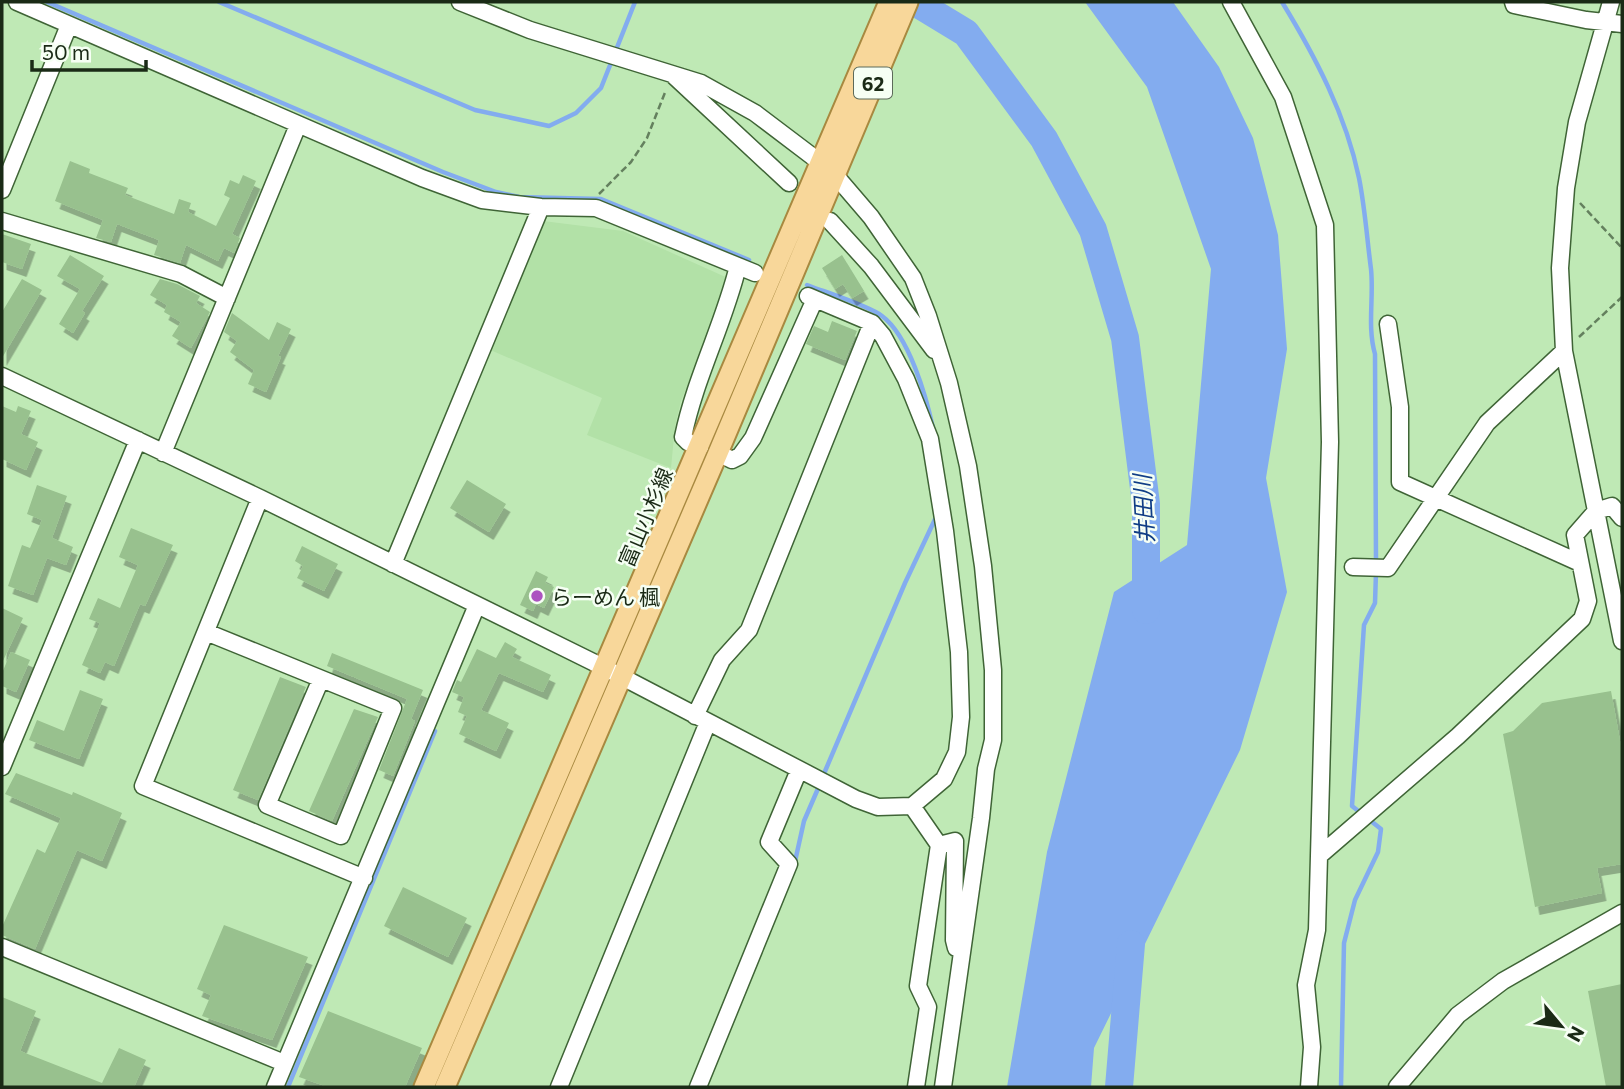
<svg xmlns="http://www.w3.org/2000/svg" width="1624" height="1089" font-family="Commissioner,'Noto Sans JP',sans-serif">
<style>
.built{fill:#b2e1a7}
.water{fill:#83acef}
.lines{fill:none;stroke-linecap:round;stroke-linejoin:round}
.stream{stroke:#83acef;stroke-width:4.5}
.river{stroke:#83acef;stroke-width:28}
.building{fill:#98c18e;filter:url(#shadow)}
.minor-casing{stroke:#3f6436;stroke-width:19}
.major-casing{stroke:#a88940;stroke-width:23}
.path{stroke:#64805e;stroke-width:2.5;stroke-dasharray:7 3.5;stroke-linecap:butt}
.minor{stroke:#fff;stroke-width:16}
.major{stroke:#f8d79a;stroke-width:19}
.poi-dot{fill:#ac53c0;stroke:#f6fff4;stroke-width:2.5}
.labels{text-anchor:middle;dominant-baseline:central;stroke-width:5;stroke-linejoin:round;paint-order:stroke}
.shield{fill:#f6fff4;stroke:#5c6a59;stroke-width:2}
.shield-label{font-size:19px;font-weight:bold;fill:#1a2a16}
.street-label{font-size:21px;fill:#1a2a16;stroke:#f6fff4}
.poi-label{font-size:21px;fill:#1a2a16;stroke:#f6fff4;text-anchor:start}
.water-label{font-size:23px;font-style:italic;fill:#103e86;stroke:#f6fff4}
</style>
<defs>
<filter id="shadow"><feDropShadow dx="4.5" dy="8" stdDeviation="0" flood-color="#0004"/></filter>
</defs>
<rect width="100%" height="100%" fill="#bfe9b5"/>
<path class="built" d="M543,221l80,10 107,48 -49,122 -6,25 -4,42 -84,-33 15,-37 -114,-49z"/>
<path class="water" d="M1085,2h88l46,65 34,71 25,97 9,114 -21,129 21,114 -47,158 -146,298 -3,39h-84l40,-235 67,-260 73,-47 24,-276 -64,-182z"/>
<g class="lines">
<path class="stream" d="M47,2l396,170 53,20 23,5 82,2 148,61
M219,2l256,108 74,16 27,-13 25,-25 34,-86
M1282,2c33,54 64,113 77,176 6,30 8,61 12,91 3,29 -4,57 4,85l1,209
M807,285c18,7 62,21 75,31 27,20 44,80 51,112
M823,776l82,-193 32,-68
M794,866l10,-45 16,-37
M288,1087l147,-356
M1341,1087l3,-144 11,-43 23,-48 3,-23 -29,-23 12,-181 11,-22 1,-31"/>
<path class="river" d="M915,2l51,31 78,106 49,91 32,108 21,166v106
M1119,1087l12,-143"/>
</g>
<path class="building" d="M70,161l20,8 -1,4 39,15 -3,7 49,19 5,-15 12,4 -3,9 28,14 14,-28 -6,-3 6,-15 9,4 4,-9 13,6 -24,53 8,4 -6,15 -10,-5 -6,13 -32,-16 -6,18 -26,-8 5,-15 -42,-16 -6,18 -15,-4 7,-18 -48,-19z
M2,234l29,10 -9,25 -20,-7z
M70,255l34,21 -22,35 3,2 -12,20 -14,-9 21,-35 -23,-13z
M842,255l22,36 -12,7 -9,-14 -8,5 -13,-21z
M22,279l20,11 -40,68v-46z
M160,279l17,5 23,12 -4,7 14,9 -19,36 -19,-12 9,-14 -17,-10 3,-7 -17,-10z
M232,313l37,27 8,-18 14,7 -13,27 3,1 -15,35 -18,-8 6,-14 -24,-18 7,-11 -13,-9z
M832,321l25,10 -12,29 -39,-16 8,-18 14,6z
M2,406l14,6 2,-6 13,5 -10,23 17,8 -12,28 -24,-11z
M467,480l39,24 -17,28 -39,-24z
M37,485l30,11 -15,42 21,9 -7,18 -19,-7 -14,37 -25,-9 14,-41 8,3 12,-28 -15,-6z
M131,528l42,17 -28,61 -5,-2 -26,62 -9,-4 -5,11 -18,-8 18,-42 -11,-4 9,-21 22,10 18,-43 -19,-8z
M302,546l36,18 -14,27 -27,-13 6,-12 -8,-5z
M536,571l12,6 -3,6 9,4 -10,21 -8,-4 -3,7 -13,-6z
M2,608l21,10 -21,45z
M505,642l12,7 -5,8 39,18 -8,17 -44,-19 -18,37 28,13 -13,28 -37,-17 8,-18 -9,-4 6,-15 -12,-5 5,-12 4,2 16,-33 19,9z
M11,652l19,8 -14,32 -14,-6v-13z
M332,653l91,37 -12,29 4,2 -22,55 -14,-6 28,-71 -80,-33z
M280,677l26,10 -48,113 -25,-10z
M80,690l23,9 -24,60 -50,-19 8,-20 27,11z
M1611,691l11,61v112l-25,4 5,25 -67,14 -32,-173 10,-3 29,-28z
M354,709l24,8 -46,104 -23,-10z
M16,773l56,22 1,-3 49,21 -20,48 -25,-11 -42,99 -33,-14v-8l35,-78 8,4 16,-35 -56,-24z
M403,887l64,31 -19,39 -64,-31z
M224,925l84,32 -36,83 -70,-24 9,-21 -14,-6z
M1622,984v103h-16l-18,-96z
M2,997l34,14 -16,40 82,32 17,-35 27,12 -12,27h-132z
M328,1011l94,37 -17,39h-77l-29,-10z"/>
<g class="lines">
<defs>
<path id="minor" d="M17,2l405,176 60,22 59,7 55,1 159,65
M460,2l70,28 171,53 54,30 66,50
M1231,2l52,95 42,128 5,217 -11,414
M1513,2l1,3 72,15 36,4
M1611,2l-34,120 -11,66 -6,80 4,83 58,290
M674,76l115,107
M835,175l36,42 42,61 15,38 21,67 19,83 15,100 10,104v70l-7,29 -5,49 -38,269
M2,190l67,-165
M2,221l179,53 46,24
M830,221l41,45 63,84
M1388,324l12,83v75l180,81
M2,376l258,122 345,170 251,131 22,8 34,-1 32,-27 13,-27 4,-35 -2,-65 -14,-121 -15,-92 -24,-60 -23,-43 -11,-13 -64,-27
M700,447l-12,-5 -5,-5c12,-59 41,-113 55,-171
M163,453l135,-328
M718,453l14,7 8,-4 13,-18 62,-139
M260,498l-117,288 221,92
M393,564l148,-357
M1353,567l35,1 99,-145 77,-72
M206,632l187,76 -52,128 -74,-31 54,-126
M695,716l27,-56 27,-30 123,-307
M2,767l136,-327
M912,806l27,39 16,-4 -1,99 2,8
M2,947l282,116
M275,1087l202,-482
M559,1087l149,-365
M698,1087l91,-223 -20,-22 30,-72
M916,1087l12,-80 -10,-21 21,-141
M1309,1087l3,-40 -6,-62 11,-55 2,-74 139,-120 124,-117 6,-18 -13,-66 21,-24 16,-5 10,12
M1397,1087l61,-72 45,-34 119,-68"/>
<path id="major" d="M424,1087l465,-1085
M445,1087l273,-634 190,-451"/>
</defs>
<use href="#minor" class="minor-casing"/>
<use href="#major" class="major-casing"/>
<path class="path" d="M599,194l32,-32 16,-24 19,-48
M1580,203l42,45
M1579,337l43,-40"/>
<use href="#minor" class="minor"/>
<use href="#major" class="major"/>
</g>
<circle class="poi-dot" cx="537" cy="596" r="7"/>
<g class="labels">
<rect class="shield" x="854" y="67.5" width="38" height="31" rx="5"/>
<g class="shield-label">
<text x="873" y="83">62</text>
</g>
<g class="street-label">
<text transform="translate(645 517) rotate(-67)">富山小杉線</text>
</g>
<g class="poi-label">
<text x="551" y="596">らーめん 楓</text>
</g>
<g class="water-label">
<text transform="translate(1143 509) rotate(-93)">井田川</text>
</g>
</g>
<rect width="1624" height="1089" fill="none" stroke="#1a2a16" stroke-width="7"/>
<g transform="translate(1561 1026) rotate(119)" stroke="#f6fff4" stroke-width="5" paint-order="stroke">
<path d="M0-5L12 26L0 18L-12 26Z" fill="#1a2a16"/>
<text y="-10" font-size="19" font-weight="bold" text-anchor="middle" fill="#1a2a16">N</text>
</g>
<path d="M32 60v10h114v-10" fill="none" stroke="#1a2a16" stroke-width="3.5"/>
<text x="42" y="60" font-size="21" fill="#1a2a16" stroke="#f6fff4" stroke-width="5" paint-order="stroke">50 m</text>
</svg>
